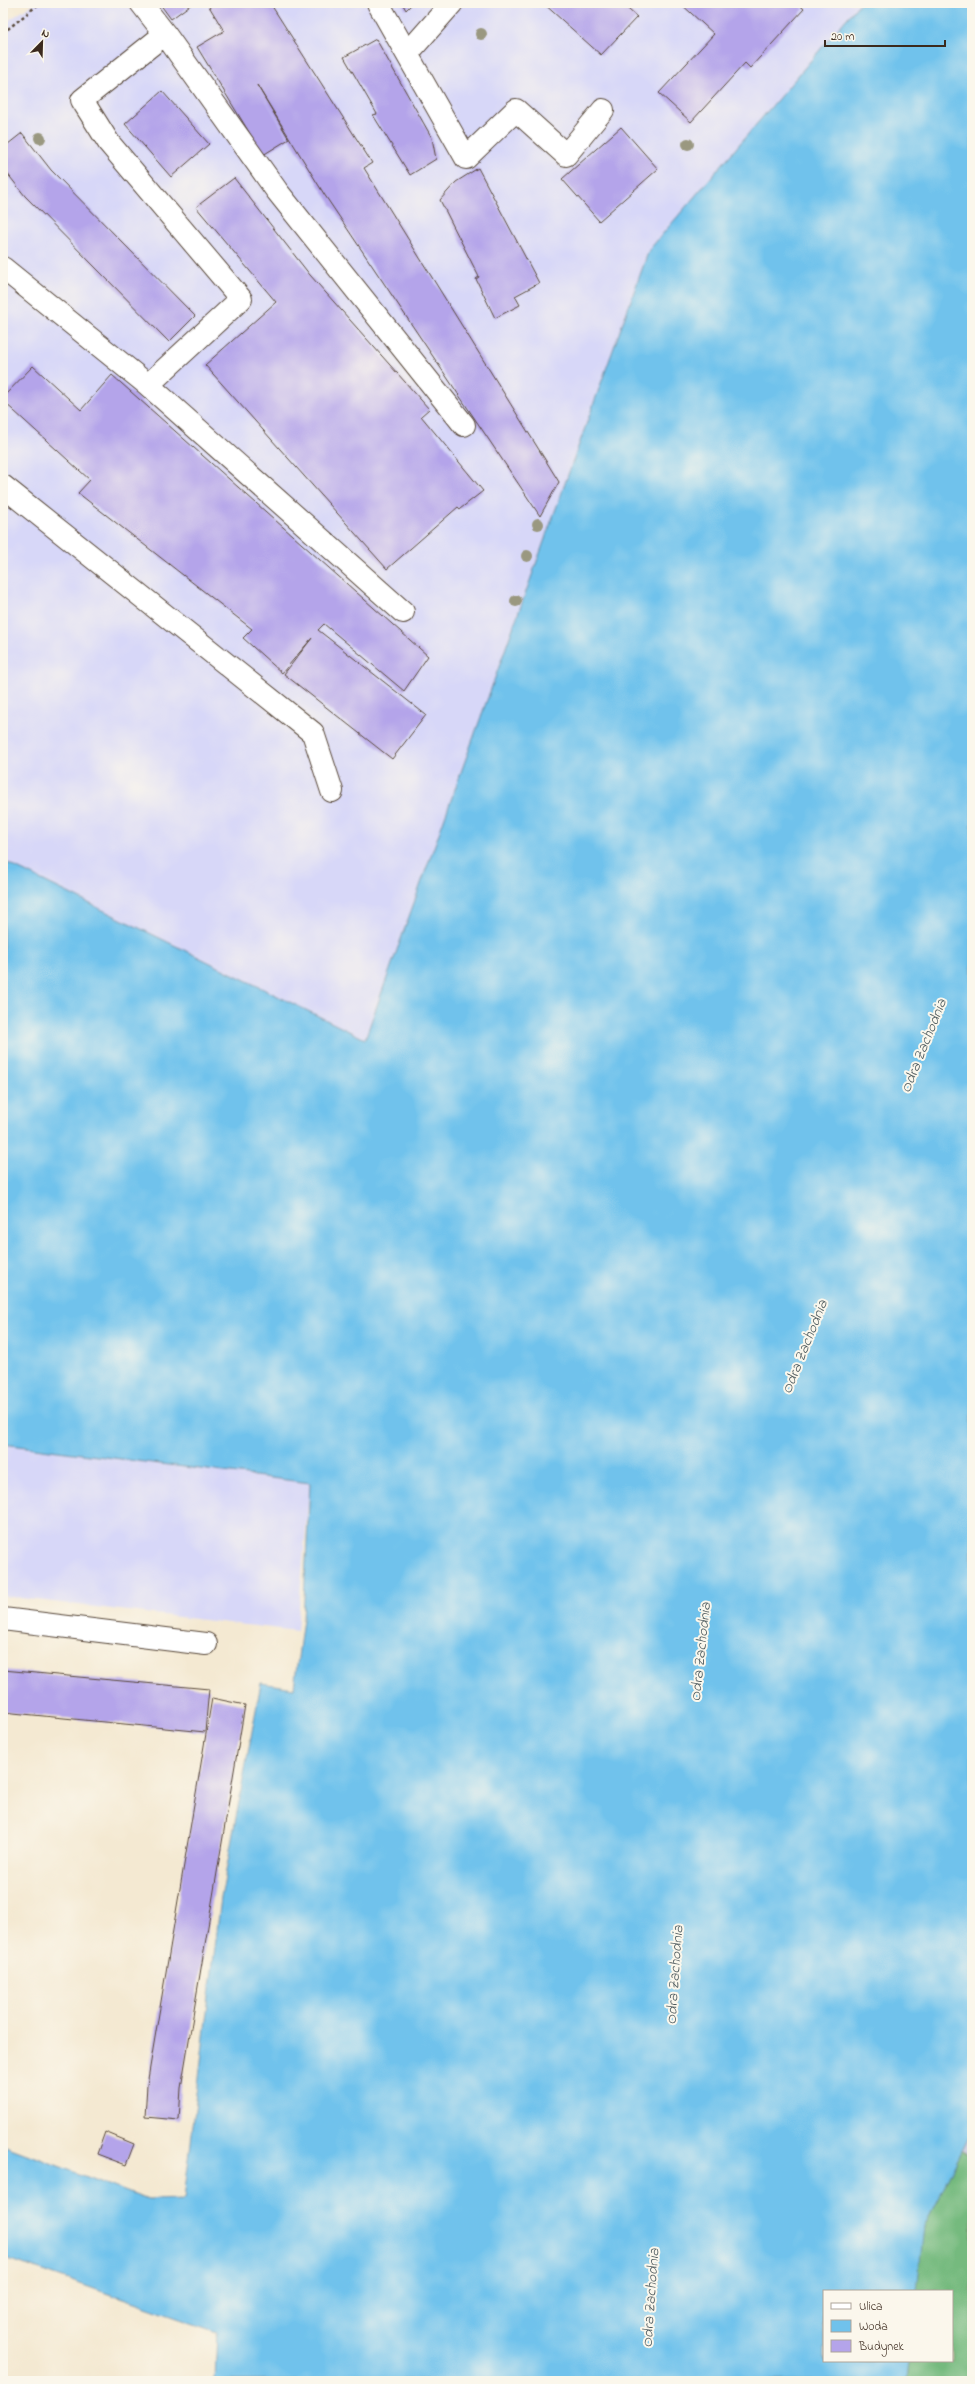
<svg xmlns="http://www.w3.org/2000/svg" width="975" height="2384" font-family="'Indie Flower',sans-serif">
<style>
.built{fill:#d7d7f8}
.industrial{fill:#bfc2dd}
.forest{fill:#75ba7e;stroke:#58724e}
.water{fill:#70c2ec;stroke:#567685}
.building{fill:#b4a4ea}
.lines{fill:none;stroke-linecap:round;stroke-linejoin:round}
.minor-casing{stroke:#574739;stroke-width:24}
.path{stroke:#574739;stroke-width:2.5;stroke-dasharray:3 3;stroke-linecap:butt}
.minor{stroke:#fff;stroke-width:22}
.tree{fill:#9a9880}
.labels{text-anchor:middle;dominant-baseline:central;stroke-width:4;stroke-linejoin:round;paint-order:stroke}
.water-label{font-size:15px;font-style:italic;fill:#4b585c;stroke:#fbf7ec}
</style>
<rect width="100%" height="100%" fill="#fbf7ec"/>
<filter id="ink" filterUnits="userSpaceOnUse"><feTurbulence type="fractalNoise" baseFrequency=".025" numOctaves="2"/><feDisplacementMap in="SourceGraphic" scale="8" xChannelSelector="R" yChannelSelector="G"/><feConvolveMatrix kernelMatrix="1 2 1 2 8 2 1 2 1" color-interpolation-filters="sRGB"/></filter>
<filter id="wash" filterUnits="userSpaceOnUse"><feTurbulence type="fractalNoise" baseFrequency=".012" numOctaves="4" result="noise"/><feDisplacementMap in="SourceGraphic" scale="16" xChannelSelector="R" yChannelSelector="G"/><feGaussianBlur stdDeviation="0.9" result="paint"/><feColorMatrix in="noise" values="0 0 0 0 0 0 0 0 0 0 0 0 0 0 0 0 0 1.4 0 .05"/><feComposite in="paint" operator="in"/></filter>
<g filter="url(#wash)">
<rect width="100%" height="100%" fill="#f4e9d2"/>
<path class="built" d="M35,3h825l-211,247 -284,790 -362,-179v-837z
M3,1444l307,38 -13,149 -294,-35z"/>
<path class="industrial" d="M972,2131v24l-10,-4z"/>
<path class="forest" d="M962,2151l10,4v226h-65l2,-20h43v-70h-36l8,-65z"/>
<path class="water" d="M860,3h112v2128l-48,95 -7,65h-93v70h85l-2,20h-692l2,-49 -214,-75v-112l145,55 36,-1 37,-301 40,-215 33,5 9,-69 7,-136 -307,-39v-583l362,178 284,-789z"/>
<g id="blocks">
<path class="building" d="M161,3h32l-22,16 -11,-15z
M207,3h63l102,160 -8,5 195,314 -19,34 -216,-322 -67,-109 32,54 -26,16 -66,-108 27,-16z
M402,3h11l-7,7z
M543,3h78l16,14 -36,38z
M680,3h117l7,6 -54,59 -5,-5 -54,59 -32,-29 55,-59z
M376,39l56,99 4,21 -26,16 -37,-60 4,-1 -33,-57z
M162,91l47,53 -38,33 -46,-53z
M621,127l37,42 -59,52 -37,-42z
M22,133l29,37 144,146 -26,26 -144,-146 -22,-28v-20z
M478,168l61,115 -24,13 5,9 -25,13 -19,-39 3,-2 -39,-77 16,-18z
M234,178l76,97 119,134 -8,7 62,75 -23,18 -2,-2 -71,62 -182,-204 71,-63 -80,-95z
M33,366l48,44 31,-35 316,281 -24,35 -80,-67 -6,6 108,85 -34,44 -108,-85 28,-36 -30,35 -39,-35 9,-9 -174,-136 12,-13 -87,-79v-4z
M3,1670l206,19 -4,43 -202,-20z
M212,1698l33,7 -64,383 -2,32 -34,-3 2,-32z
M105,2132l29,12 -8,21 -29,-11z"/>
</g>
</g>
<g filter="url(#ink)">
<use href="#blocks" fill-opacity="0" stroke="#574739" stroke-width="1"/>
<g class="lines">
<defs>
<path id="minor" d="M141,3l24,31
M378,3l88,155 50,-48 50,45 37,-45
M407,54l45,-51
M3,268l145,117 255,227
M148,385l93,-86 -132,-156 -27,-43 83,-66 112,157 187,234
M3,486l310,247 19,58
M3,1619l203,25"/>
</defs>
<use href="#minor" class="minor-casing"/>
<path class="path" d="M3,33l37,-30"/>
<use href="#minor" class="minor"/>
</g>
<g class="tree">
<circle cx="481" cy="34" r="6"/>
<circle cx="40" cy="138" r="6"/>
<circle cx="688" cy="144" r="6"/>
<circle cx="538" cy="524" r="6"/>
<circle cx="527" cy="556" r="6"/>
<circle cx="516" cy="601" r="6"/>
</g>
</g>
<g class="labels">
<g class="water-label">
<text transform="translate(924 1046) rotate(-68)">Odra Zachodnia</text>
<text transform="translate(805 1347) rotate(-68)">Odra Zachodnia</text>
<text transform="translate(701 1652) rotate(-84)">Odra Zachodnia</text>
<text transform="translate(675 1975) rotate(-86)">Odra Zachodnia</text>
<text transform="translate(651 2298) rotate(-86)">Odra Zachodnia</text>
</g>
</g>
<rect width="975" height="2384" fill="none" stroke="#fbf7ec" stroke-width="16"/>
<rect x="823" y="2290" width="130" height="72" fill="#fbf7ec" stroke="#aea59a"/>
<rect x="831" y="2303" width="20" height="6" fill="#ffffff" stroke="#aea59a"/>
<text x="859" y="2310" font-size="12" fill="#3b2a1e">Ulica</text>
<rect x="831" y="2320" width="20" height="12" fill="#70c2ec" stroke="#aea59a"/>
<text x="859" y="2330" font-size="12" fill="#3b2a1e">Woda</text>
<rect x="831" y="2340" width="20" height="12" fill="#b4a4ea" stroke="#aea59a"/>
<text x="859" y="2350" font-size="12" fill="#3b2a1e">Budynek</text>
<g transform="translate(42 42) rotate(23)" stroke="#fbf7ec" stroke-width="3" paint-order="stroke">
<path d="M0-3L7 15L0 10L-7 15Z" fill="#3b2a1e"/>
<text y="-6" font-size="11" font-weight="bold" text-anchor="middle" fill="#3b2a1e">N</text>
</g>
<path d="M825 40v6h120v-6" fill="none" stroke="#3b2a1e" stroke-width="2"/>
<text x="831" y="40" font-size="12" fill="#3b2a1e" stroke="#fbf7ec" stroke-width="3" paint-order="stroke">20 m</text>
</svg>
